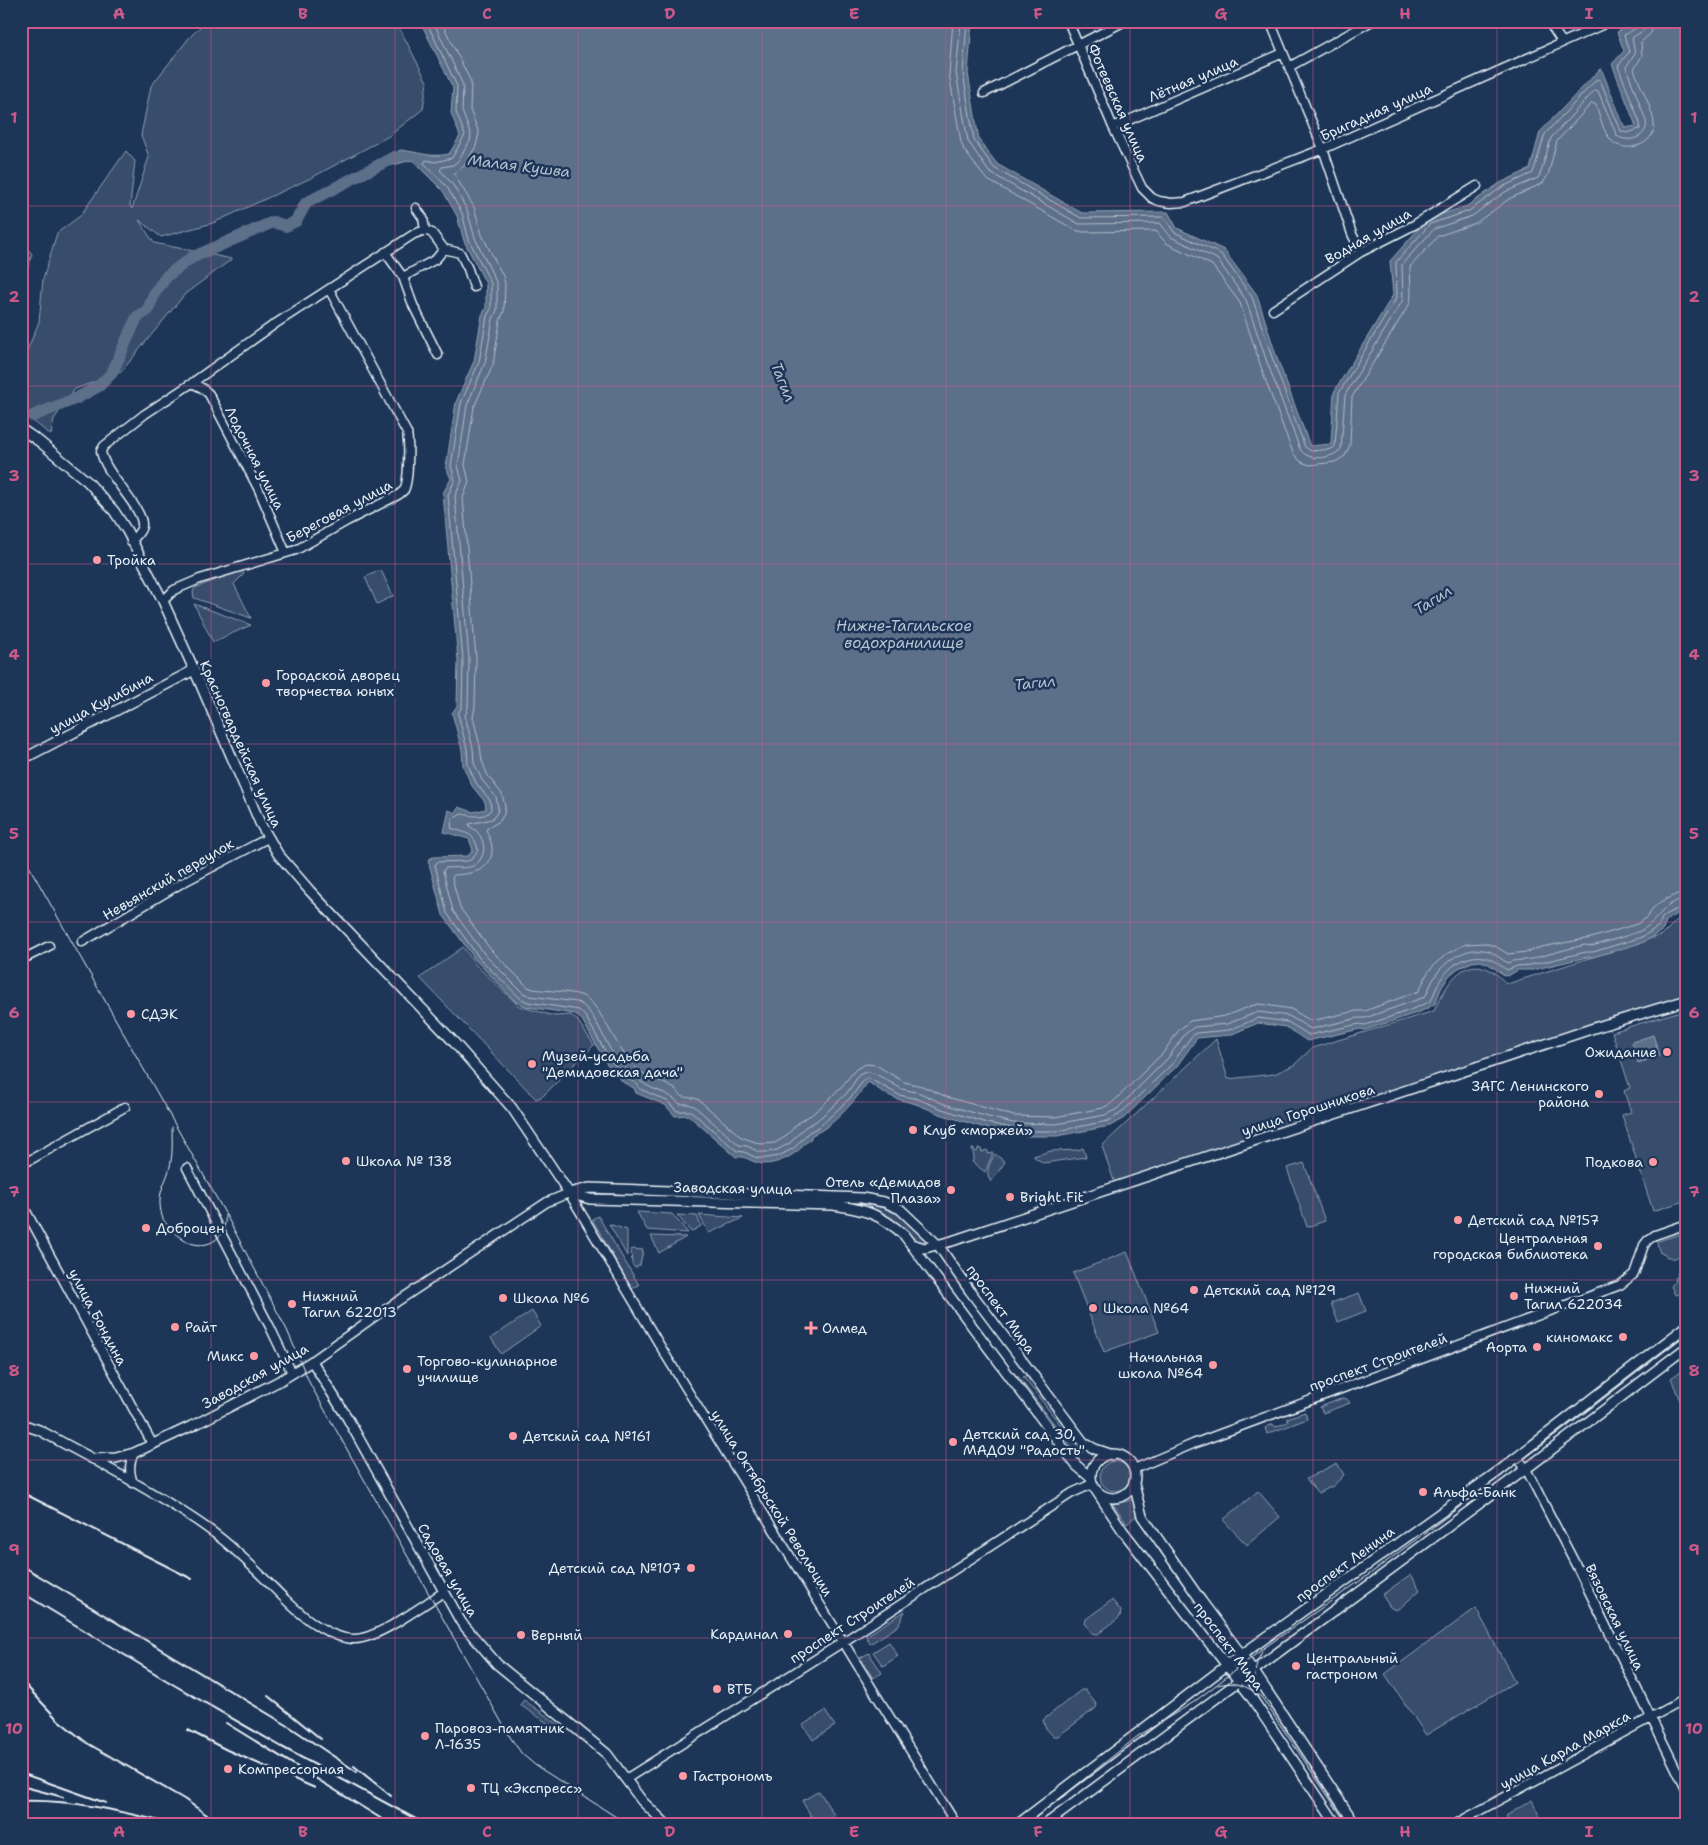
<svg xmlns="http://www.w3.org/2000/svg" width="1708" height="1845" font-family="'Shantell Sans',sans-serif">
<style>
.green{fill:#374d6c;stroke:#909fb2}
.water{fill:#5d7089;stroke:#95a4b5}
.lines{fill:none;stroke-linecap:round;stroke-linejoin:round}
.shore{stroke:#b0bdcc;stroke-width:1}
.river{stroke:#5d7089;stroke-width:12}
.minor-casing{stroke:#e8f1f8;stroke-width:11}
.major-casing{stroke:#e8f1f8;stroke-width:12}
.minor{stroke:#1d3557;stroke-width:8}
.major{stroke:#1d3557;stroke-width:9}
.tram{stroke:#e8f1f8;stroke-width:1}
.rail{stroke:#e8f1f8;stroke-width:2}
.grid{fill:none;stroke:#cd598a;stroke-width:1;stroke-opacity:0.55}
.poi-dot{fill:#ff9aa2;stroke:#1d3557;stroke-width:2}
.labels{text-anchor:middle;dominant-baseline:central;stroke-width:5;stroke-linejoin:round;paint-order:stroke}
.street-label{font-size:14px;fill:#e8f1f8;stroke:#1d3557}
.poi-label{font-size:14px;fill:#e8f1f8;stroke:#1d3557;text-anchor:start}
.water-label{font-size:15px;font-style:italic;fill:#b7c4d1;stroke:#1d3557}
.neatline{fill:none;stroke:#cd598a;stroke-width:2}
.grid-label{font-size:16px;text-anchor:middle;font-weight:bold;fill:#cd598a}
</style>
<rect width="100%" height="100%" fill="#1d3557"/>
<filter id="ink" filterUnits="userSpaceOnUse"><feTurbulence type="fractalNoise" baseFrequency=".02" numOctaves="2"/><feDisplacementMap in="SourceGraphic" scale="10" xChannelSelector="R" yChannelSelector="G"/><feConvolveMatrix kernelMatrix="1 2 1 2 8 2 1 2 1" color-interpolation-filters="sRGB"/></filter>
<g filter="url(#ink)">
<path class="green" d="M206,21h190l31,61 -4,27 -34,27 -78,42 -98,45 -52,14 -22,-17 15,23 78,16 -47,35 -64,78 -46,17 -21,30 -3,16 -30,-23v-47l18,-43 4,-43 14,-46 23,-17 46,-65 9,10 -5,45 2,3 17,-52 -8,-22 10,-49 38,-48z
M21,241l11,13 -11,36z
M241,570l3,4 -10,10 17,34 -57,-20 -1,-6 2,-4z
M381,570l12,26 -16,8 -12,-27z
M194,604l57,21 -38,17z
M1687,915v80l-572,189 -13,-38 114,-107 12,40 46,-5 20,-9 18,-17 122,-37c10,-22 28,-58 58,-40 6,3 10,9 15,13l155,-49 14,-14z
M463,947l13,18 43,41 35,10 17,-1 7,6 16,24 -51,51 -7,3 -116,-121z
M1687,1009v191l-34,11 -31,-96 9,-3 -7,-21 6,-3 -18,-56z
M978,1148l3,1 1,3h2l1,-2 3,1v3l5,-1 -8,19 -13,-10 2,-5 -2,-8h2l1,3 3,-1z
M1083,1148l3,9 -43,6 -10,-7 18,-5 27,-1z
M995,1154l10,8 -14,20c-7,-9 -1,-19 4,-28z
M1304,1163l21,58 -18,6 -20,-59z
M595,1191l252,10c37,6 57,8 80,41v1l-7,1c-23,-21 -31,-33 -64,-40l-261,-11z
M637,1212l35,2 16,19 -41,-3z
M677,1215l20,1 4,10 -10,6z
M699,1215l44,3 -34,15z
M598,1216l41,69 -7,4 -40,-70z
M609,1224l18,6v26z
M1687,1232v21l-15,6 -1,-2h-4l-3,-4h-4l-3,-10 1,-2z
M651,1236l35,1 -27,16z
M631,1249l12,1 -3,15 -5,3 -3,-4z
M1127,1252l32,80 -55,20 -31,-79z
M1687,1271v22l-12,2 -4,-9 3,-3 1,-5 3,-2 -1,-3z
M1359,1293l7,18 -28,11 -7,-19z
M532,1311l9,15 -40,28 -10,-16z
M1687,1367v58l-5,-9v-10l-11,-28z
M1028,1374l57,74 -3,5 -59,-76z
M1017,1375l62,81 -3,4 -63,-82z
M1343,1398l4,1 3,4 -27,10 -3,-6z
M1305,1412l2,7 -40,15 -2,-6 8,-4 2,3 13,-5 -1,-4z
M1100 1476a15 15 0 1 1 30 0a15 15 0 1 1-30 0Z
M1337,1463l7,12 -11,11 -15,7 -12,-14z
M1258,1491l22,26 -33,28 -24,-25z
M1135,1497l2,18 -10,9 -14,-20 15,-3z
M1411,1574l9,16 -20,18 -5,2 -5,-3 -8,-12z
M1112,1600l9,11 -1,6 -22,17 -6,-1 -7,-10 1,-4z
M1476,1608l39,74 -89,53 -41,-61z
M905,1611l-7,15 -28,18 -4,-8z
M889,1642l9,14 -15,10 -10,-14z
M869,1653l13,20 -9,5 -13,-20z
M1081,1690h4l12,15 -1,3 -38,28h-5l-8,-9 -2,-7z
M524,1700l35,25 2,5 -2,3 -7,-1 3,-4 -35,-23z
M825,1711l10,15 -22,14 -10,-15z
M819,1791l15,24 -15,9h-3l-14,-23z
M1532,1800l11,24h-33l-4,-8z"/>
<path class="water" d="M420,21h552l-4,52 11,67 18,24 85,49 86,-1 9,16 47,22 33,45 20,63 33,88 21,-2 3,-52 59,-97 -3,-34 37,-42 40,-13 33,-23 30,-14 10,-37 61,-64 24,60 11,-2 -24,-62 12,-13 -7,-19 22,-11h48v888l-16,8 -5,4 -3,9 -19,12 -51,15h-6l-55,13h-14l-10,6 -4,-1 -17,-12 -7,-2 -8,1 -15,7 -8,7 -8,13 -6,15 -15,8 -55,18 -5,-1 -53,12 -21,-14 -28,-4 -28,12 -33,3 -20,28 -53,52 -14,8 -53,10h-29l-17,-2 -26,-6 -45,-14 -24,-10 -19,-5 -13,-6 -16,-11c-13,19 -35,45 -56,53l-2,5 -8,5v2c-11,11 -32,21 -47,15 -8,-3 -11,-6 -19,-5l-48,-42 -13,1 -10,-11 -29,-12 -2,-5 -10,-5 -18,-20 -24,-43 -7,-6 -48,-7 -11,-5 -39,-40 -34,-47 -15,-55 5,-3 35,-1 5,-6 -4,-11 -25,-7 5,-22 6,3 4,-6 14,5 13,-3 -1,-7 -13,-16 -9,-20 -1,-16 -10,-37 5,-7 1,-46 -15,-167 8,-14 -5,-12 10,-65 18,-41 8,-46 4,-7v-24l-22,-43 -7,-25 -14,-25 -31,-31 -23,6 -28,13 39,-29c19,2 30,8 49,4l11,-18 -9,-23 2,-25z
M1653,1035l7,21 -22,7 -6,-21z"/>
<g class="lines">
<path class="shore" d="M426,21l31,65 -1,26 9,23 -13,23 -17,4 -9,-2 -2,3 23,24 15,26 7,27 22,43v26l-4,7 -8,46 -18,41 -10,63 4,14 -7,15 15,165 -1,46 -4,8 9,35 1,16 8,18 14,17 1,9c-5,10 -20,7 -29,5l-10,5 -1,9c16,6 23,4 27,22l-6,9 -4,2 -31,1 -2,3 12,48 33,46 40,39 8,4 51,8 7,7 24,43 17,18 10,6 3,5 27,12 10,10h14l46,40 7,1 13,6h11l11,-2 15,-8 15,-16 10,-5 13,-12 19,-18 13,-17 4,-2 31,17 19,4 24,10 45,14 41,8h29l51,-10 12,-7 53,-51 17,-25 6,-5 33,-3 29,-12 30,4 21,13 50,-11 6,1c10,-3 61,-19 66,-25 4,-6 5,-15 10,-21 9,-14 29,-27 46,-21 8,2 13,8 20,12l10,-4 13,-1 56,-13h7l49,-15 17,-11 3,-8 6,-5 19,-8
M433,21l30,64 -1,26 9,24 -1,6 -12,20 -5,4 -11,2 -2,3 13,15 14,25 8,28 22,46v26l-4,9 -8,44 -18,42 -9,61 4,15 -7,15 14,163 -1,48 -3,9 8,32 1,15 8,17 14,17 2,10 -1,6 -5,6 -23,5 1,3c15,6 20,30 3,39 -7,3 -20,1 -28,2l-2,3 10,40 32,44 38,38 7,3 47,6c18,7 26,39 38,54 7,10 21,23 31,29 14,8 20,6 34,19h8l6,2 45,39 8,1 12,6h9l9,-2 13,-7 15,-16 10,-5 13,-11 19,-18 12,-18 7,-3 8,1 28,16 18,4 24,11 44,13 25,6 43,1 49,-9 12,-6 51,-51 17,-24 9,-7 33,-3 31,-12 31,4 22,13 47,-11h7l60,-21c4,-7 6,-15 11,-22 11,-17 35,-31 55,-23 6,3 11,8 17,11 8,-4 14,-2 23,-4 18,-5 36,-10 54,-14l7,1c16,-5 33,-9 48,-15 19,-9 23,-31 47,-32
M441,21l30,61 -1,28 9,23 -3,13 -12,20 -10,8 20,33 8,28 21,41 2,8 -1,27 -4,10 -7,44 -19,42 -9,58 4,17 -6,16 13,161 -1,48 -2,10 7,29 2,15 6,15 14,18 3,12 -1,8 -4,7 -14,8c2,7 6,13 6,19 1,23 -21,26 -38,27l-2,3 8,30 31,42 37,37 5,2c14,2 37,2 50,7 18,8 33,54 52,71 13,12 27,14 40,22 3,2 5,7 9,8 5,1 9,0 15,3l42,37 20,7 14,-1 10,-6 15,-16 11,-6 12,-10 18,-18 15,-18 10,-5 10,1 28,17 18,4 25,11 67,19 41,1 48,-9 9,-5 51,-50 16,-23 11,-9 35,-5 26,-10 8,-2 32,5 20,12 45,-10h9l54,-20 9,-19 8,-9 12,-10 18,-9 18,-1 11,3 13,8 20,-2 13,-5 50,-9 46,-14 11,-7 4,-8 8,-7 19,-9 8,-2
M953,21l-4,53 12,68 3,8 22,29 89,51 8,2 73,-1 10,12 46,22 28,38 25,76 28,74 8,9 9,3 25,-3 10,-6 5,-11 2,-48 58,-94 1,-8 -1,-28 28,-31 38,-13 33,-24 34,-16 5,-8 9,-34 35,-38 4,2c4,11 7,27 15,35 13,15 45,5 43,-16 -1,-15 -15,-40 -20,-55l8,-13 -1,-14 10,-9 3,-12
M961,21l-5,52 12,68 21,31 90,52 81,-1 11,14 46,22 29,41 21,62 33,87c7,13 33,10 41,0l4,-54 58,-95 -1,-36 32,-35 38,-13 33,-24 33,-14 3,-6 10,-34 44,-48 3,1 19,45c12,8 32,1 29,-15l-20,-54 9,-13 -3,-16 12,-8 2,-9
M967,21l-4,52 11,67 20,28 87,50 83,-1 10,15 47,22 31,43 21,63 32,87 6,4 21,-2 3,-3 4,-53 58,-96 -1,-35 34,-38 39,-13 33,-24 31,-14 12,-39 52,-55 3,1 21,51 6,2 13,-4v-6l-22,-57 11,-14 -5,-17 14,-8 2,-6"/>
<path class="river" d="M33,416l44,-18 22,-12 13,-13 25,-56 11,-7 7,-18 12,-16 24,-18 82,-36 13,4 10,-5 10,-18 88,-46"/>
<defs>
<path id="minor" d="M1068,21l45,106 29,61 10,10 7,3 12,2 14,-1 138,-53 288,-128
M1270,21l53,128 29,85 9,18
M1548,21l14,21
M1289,67l83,-46
M984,93l141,-72
M1113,127l170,-74
M416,208l7,10 2,12 7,3 12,16
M444,249l16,4 8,16 6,18
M385,252l18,25 10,28 25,50
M403,277l33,-18 8,-10
M1273,310l88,-58 53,-27 63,-39
M192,383l10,5 7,6 50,96 27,63
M131,542c4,-5 10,-10 11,-16 2,-18 -38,-52 -41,-75l3,-5 41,-32 47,-31 83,-59 139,-90 11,-4
M163,601l11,-11 26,-11 96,-29 51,-29 51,-26c1,0 6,-5 6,-5 5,-9 5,-47 3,-57l-78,-144
M82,942l98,-58 88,-46
M21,960l28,-14
M21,1165l104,-58
M187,1168l83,159 22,46
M21,1202l132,243
M312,1361l62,-44 173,-115 22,-9 99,166 288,465
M1517,1457l9,12 53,102 108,220
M93,1459c41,24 83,46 121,74 26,19 48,44 72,67 16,16 44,39 68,39 25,0 68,-34 90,-47
M1134,1469l59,-25 427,-159 14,-11 10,-29 4,-5 7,-5 32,-11
M133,1483c-4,-12 -4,-19 1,-30
M626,1779l217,-137 229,-149 20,-9
M1455,1824l232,-126"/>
<path id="major" d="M21,429l19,13 48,40 26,29 13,20 36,70 37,82 60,140 18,31 32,37 142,149 60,68 57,85
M21,760l173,-90
M569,1193l20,-5 273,10 22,4 16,7 38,36 32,46 114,152 11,6 18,6
M572,1194l18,5 243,6c30,4 48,9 71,30l172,230 15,13
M911,1244l14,4 27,-7 645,-214 90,-27
M21,1424l18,6 54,29 23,-1 18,-5 64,-30 85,-44 29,-18 36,58 113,203 36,42 110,90 35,47 24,23
M1091 1476a22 22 0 1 1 44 0a22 22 0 1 1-44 0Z
M1134,1484l8,32 60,86 51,68 102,154
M1095,1489l28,42 126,163 87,130
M1018,1824l208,-158 273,-195 188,-145
M1046,1824l480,-355 161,-122"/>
</defs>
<use href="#minor" class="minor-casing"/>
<use href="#major" class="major-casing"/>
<use href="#minor" class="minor"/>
<use href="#major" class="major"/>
<path class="tram" d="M21,852l204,361 62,117 23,54 200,353 12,17 13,11 92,59
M172,1127c0,11 1,23 -1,34 -3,22 -16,29 -9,55 1,5 5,8 8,12 6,5 11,12 18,14 20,9 40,-5 37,-27
M1218,1685c17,-5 32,2 44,13l85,126
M1258,1698c-4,-15 -5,-32 4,-46
M1028,1824l110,-88 56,-34 70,-54 103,-72 193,-144 127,-98"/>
<path class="rail" d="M21,1492l171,87
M21,1565l269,162 67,45
M21,1592l153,93 108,62 143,77
M21,1680l37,40 29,23 97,56 36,25
M268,1696l53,43
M226,1723l164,101
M188,1730l39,20 88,38
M354,1766l37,30
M21,1773l85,30
M21,1786l42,11
M21,1801c51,-2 102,11 151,23"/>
</g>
</g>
<path class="grid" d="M211,21v1803M395,21v1803M578,21v1803M762,21v1803M946,21v1803M1130,21v1803M1313,21v1803M1497,21v1803M21,206h1666M21,386h1666M21,564h1666M21,744h1666M21,922h1666M21,1102h1666M21,1280h1666M21,1460h1666M21,1638h1666"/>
<g class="poi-dot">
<circle cx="97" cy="560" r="5"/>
<circle cx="266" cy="683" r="5"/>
<circle cx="131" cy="1014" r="5"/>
<circle cx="1667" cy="1052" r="5"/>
<circle cx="532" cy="1064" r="5"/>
<circle cx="1599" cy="1094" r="5"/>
<circle cx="913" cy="1130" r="5"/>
<circle cx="346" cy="1161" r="5"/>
<circle cx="1653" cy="1162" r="5"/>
<circle cx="951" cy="1190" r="5"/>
<circle cx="1010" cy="1197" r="5"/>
<circle cx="1458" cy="1220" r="5"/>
<circle cx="146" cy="1228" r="5"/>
<circle cx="1598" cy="1246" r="5"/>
<circle cx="1194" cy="1290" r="5"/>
<circle cx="1514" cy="1296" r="5"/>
<circle cx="503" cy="1298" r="5"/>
<circle cx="292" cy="1304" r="5"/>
<circle cx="1093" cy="1308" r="5"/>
<circle cx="175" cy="1327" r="5"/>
<path d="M808.5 1320.5h5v5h5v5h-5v5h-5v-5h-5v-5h5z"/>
<circle cx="1623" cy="1337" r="5"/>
<circle cx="1537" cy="1347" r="5"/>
<circle cx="254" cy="1356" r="5"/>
<circle cx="1213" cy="1365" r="5"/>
<circle cx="407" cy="1369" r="5"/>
<circle cx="513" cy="1436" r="5"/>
<circle cx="953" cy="1442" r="5"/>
<circle cx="1423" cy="1492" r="5"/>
<circle cx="691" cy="1568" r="5"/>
<circle cx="788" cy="1634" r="5"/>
<circle cx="521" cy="1635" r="5"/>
<circle cx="1296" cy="1666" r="5"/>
<circle cx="717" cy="1689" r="5"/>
<circle cx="425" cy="1736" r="5"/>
<circle cx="228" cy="1769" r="5"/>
<circle cx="683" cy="1776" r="5"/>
<circle cx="471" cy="1788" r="5"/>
</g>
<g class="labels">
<g class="street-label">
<text transform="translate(1193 79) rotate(-23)">Лётная улица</text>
<text transform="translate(1118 103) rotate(66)">Фотеевская улица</text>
<text transform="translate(1376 112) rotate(-24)">Бригадная улица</text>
<text transform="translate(1368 236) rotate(-30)">Водная улица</text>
<text transform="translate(255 458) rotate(63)">Лодочная улица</text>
<text transform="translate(339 511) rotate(-28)">Береговая улица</text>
<text transform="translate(101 703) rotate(-28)">улица Кулибина</text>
<text transform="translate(241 744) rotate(66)">Красногвардейская улица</text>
<text transform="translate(168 879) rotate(-30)">Невьянский переулок</text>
<text transform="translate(1308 1110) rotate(-18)">улица Горошникова</text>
<text transform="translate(733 1188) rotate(1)">Заводская улица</text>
<text transform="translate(1001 1309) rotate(54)">проспект Мира</text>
<text transform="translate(98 1317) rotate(62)">улица Бондина</text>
<text transform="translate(1378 1362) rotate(-20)">проспект Строителей</text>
<text transform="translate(255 1376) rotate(-29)">Заводская улица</text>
<text transform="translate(772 1503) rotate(58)">улица Октябрьской Революции</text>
<text transform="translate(1345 1564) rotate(-36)">проспект Ленина</text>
<text transform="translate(448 1570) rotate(60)">Садовая улица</text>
<text transform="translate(1615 1617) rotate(64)">Вязовская улица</text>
<text transform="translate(852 1620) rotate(-33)">проспект Строителей</text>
<text transform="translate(1229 1646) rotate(53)">проспект Мира</text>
<text transform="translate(1565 1750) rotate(-29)">улица Карла Маркса</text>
</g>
<g class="poi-label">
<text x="107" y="560">Тройка</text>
<text x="276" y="675">Городской дворец<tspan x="276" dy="16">творчества юных</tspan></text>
<text x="141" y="1014">СДЭК</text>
<text x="1657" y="1052" text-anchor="end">Ожидание</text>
<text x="542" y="1056">Музей-усадьба<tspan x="542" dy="16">"Демидовская дача"</tspan></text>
<text x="1589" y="1086" text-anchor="end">ЗАГС Ленинского<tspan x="1589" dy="16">района</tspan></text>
<text x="923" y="1130">Клуб «моржей»</text>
<text x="356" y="1161">Школа № 138</text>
<text x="1643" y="1162" text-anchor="end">Подкова</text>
<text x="941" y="1182" text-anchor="end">Отель «Демидов<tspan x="941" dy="16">Плаза»</tspan></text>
<text x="1020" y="1197">Bright Fit</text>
<text x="1468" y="1220">Детский сад №157</text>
<text x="156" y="1228">Доброцен</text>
<text x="1588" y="1238" text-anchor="end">Центральная<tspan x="1588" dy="16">городская библиотека</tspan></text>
<text x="1524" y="1288">Нижний<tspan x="1524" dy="16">Тагил 622034</tspan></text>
<text x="1204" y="1290">Детский сад №129</text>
<text x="302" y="1296">Нижний<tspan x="302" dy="16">Тагил 622013</tspan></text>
<text x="513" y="1298">Школа №6</text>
<text x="1103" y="1308">Школа №64</text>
<text x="185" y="1327">Райт</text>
<text x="822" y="1328">Олмед</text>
<text x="1613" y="1337" text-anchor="end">киномакс</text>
<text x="1527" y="1347" text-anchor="end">Аорта</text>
<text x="244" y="1356" text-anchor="end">Микс</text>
<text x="1203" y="1357" text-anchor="end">Начальная<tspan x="1203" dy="16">школа №64</tspan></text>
<text x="417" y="1361">Торгово-кулинарное<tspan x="417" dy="16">училище</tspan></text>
<text x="963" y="1434">Детский сад 30,<tspan x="963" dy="16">МАДОУ "Радость"</tspan></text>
<text x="523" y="1436">Детский сад №161</text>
<text x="1433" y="1492">Альфа-Банк</text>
<text x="681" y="1568" text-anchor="end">Детский сад №107</text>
<text x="778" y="1634" text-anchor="end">Кардинал</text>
<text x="531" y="1635">Верный</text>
<text x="1306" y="1658">Центральный<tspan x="1306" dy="16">гастроном</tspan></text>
<text x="727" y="1689">ВТБ</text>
<text x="435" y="1728">Паровоз-памятник<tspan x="435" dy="16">Л-1635</tspan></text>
<text x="238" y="1769">Компрессорная</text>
<text x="693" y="1776">Гастрономъ</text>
<text x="481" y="1788">ТЦ «Экспресс»</text>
</g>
<g class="water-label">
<text transform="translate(519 166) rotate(7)">Малая Кушва</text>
<text transform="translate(783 382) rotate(68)">Тагил</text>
<text transform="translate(1433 600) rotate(-32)">Тагил</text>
<text x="904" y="626">Нижне-Тагильское<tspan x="904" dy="17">водохранилище</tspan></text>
<text transform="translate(1035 683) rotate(-6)">Тагил</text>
</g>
</g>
<rect width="1708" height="1845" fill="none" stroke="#1d3557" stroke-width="55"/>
<rect x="28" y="28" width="1652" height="1790" class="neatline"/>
<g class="grid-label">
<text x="119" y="19">A</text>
<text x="303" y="19">B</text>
<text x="487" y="19">C</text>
<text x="670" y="19">D</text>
<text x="854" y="19">E</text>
<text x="1038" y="19">F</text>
<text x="1221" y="19">G</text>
<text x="1405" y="19">H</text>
<text x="1589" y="19">I</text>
<text x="14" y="123">1</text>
<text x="1694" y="123">1</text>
<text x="14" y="302">2</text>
<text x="1694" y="302">2</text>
<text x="14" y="481">3</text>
<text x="1694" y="481">3</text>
<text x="14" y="660">4</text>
<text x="1694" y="660">4</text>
<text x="14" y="839">5</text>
<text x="1694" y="839">5</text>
<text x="14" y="1018">6</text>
<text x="1694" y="1018">6</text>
<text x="14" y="1197">7</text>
<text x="1694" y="1197">7</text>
<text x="14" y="1376">8</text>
<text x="1694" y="1376">8</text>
<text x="14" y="1555">9</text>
<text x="1694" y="1555">9</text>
<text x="14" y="1734">10</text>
<text x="1694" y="1734">10</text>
<text x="119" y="1837">A</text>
<text x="303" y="1837">B</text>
<text x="487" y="1837">C</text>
<text x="670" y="1837">D</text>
<text x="854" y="1837">E</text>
<text x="1038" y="1837">F</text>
<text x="1221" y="1837">G</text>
<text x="1405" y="1837">H</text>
<text x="1589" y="1837">I</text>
</g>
</svg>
